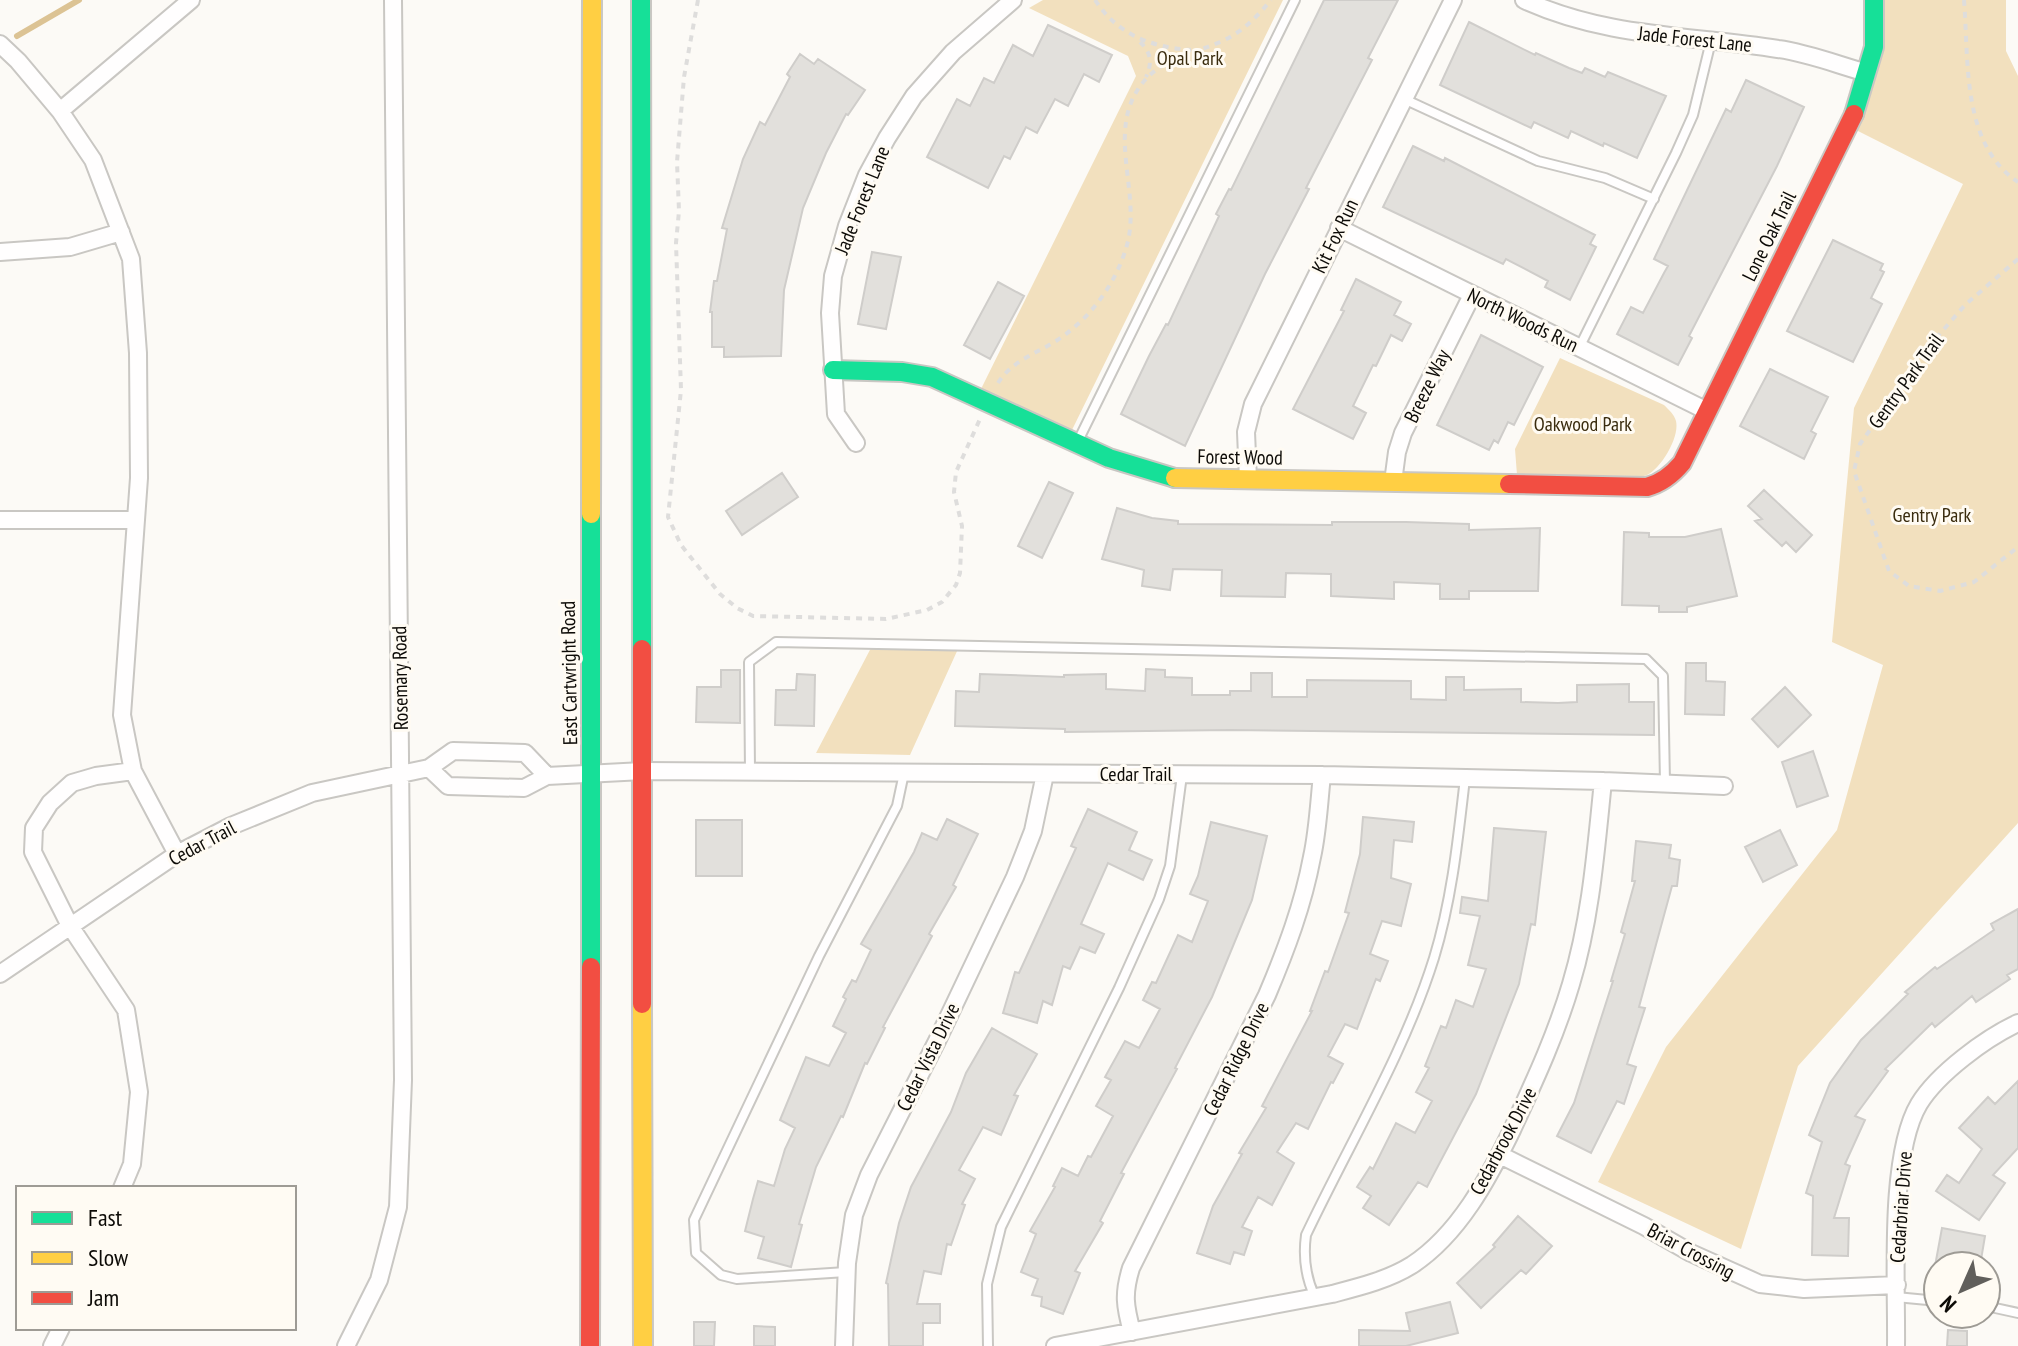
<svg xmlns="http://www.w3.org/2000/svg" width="2018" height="1346" font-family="'PT Sans Narrow',sans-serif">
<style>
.green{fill:#f2e0be}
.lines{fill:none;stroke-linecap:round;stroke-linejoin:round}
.stream{stroke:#dcc394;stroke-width:6}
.building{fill:#e2e0dc;stroke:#cfcdca;stroke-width:2}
.lane-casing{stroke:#c9c7c3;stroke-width:12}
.street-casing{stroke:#c9c7c3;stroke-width:20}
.fast-casing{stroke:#c9c7c3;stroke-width:22}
.slow-casing{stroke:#c9c7c3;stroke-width:22}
.jam-casing{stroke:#c9c7c3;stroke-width:22}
.path{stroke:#dedddc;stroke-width:4;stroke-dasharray:6 6;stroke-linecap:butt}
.lane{stroke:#fffefe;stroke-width:8}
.street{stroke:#fffefe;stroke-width:16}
.fast{stroke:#16e098;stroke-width:18}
.slow{stroke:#ffcf43;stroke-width:18}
.jam{stroke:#f24e42;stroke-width:18}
.labels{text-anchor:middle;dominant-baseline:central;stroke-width:6;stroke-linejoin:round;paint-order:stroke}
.street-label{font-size:20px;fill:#0d0b07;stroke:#fffbf3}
.park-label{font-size:20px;fill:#3a2c0e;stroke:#fffbf3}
</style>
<rect width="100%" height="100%" fill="#fcfaf6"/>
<path class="green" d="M1043,0h240l-212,432 -90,-43 155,-313 -8,-20 -99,-48z
M1884,0h122v51l12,25v747l-220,243 -57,183 -143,-67 68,-135 171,-217 46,-165 -51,-23 22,-234 109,-224 -107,-54z
M1560,358l104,47c5,5 10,9 12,16 4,17 -17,51 -32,55l-127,-1 -2,-26z
M872,646l86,3 -48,106 -94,-2z"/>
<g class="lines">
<path class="stream" d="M17,36l62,-36"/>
</g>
<path class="building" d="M1324,0h74l-30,58 4,2 -66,128 3,1 -44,85 -80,172 -64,-32 28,-58 17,-32 2,1 51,-109 -3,-2 13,-25 2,1z
M1469,22l66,33 1,-2 33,15 13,5 3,-5 20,9 3,-5 58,24 -29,62 -33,-15 -1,3 -32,-15 -3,7 -34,-16 -3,6 -91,-43z
M1048,25l64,30 -13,27 -15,-8 -16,32 -13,-7 -18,34 -11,-6 -16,32 -6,-3 -16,32 -61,-31 30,-58 13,7 14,-28 10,5 19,-38 20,11z
M800,54l14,10 4,-5 47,31 -17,25 -2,-1 -20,39 -23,55 -19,82 -3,66 -57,1v-10h-12v-35h-2l4,-31h3l10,-52 -5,-1 21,-69 17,-37 5,3 25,-48 -3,-3z
M1746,80l58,27 -27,59 -88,170 3,2 -14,27 -61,-31 14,-27 12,6 21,-40 4,-7 -14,-7 72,-150 5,3z
M1413,146l31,15 1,-3 150,77 -5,9 6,3 -26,53 -25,-13 3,-6 -42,-22 -3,5 -120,-57z
M1833,240l50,24 -3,6 4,2 -13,26 11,6 -29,58 -66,-31z
M872,252l29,5 -15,72 -28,-5z
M1356,279l45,23 -7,13 17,9 -9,17 -11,-6 -15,31 -3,-1 -20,41 13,7 -13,26 -60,-30 51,-98 -3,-1z
M998,282l26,14 -34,63 -26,-14z
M1481,335l62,32 -29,58 -6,-3 -10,21 -4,-3 -5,10 -52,-25z
M1770,369l58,28 -17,34 5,3 -12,25 -64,-33z
M782,473l16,24 -56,38 -16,-24z
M1049,482l24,11 -31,65 -24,-12z
M1764,490l48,45 -16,17 -10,-10 -4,4 -27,-25 7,-2 -14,-13z
M1117,508l35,10 26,3v3l154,1v-3h74l63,2v6l71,-2 -2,63h-69v8h-29v-15l-46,-2v17l-63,-3v-22l-45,-1 -1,24 -64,-1 1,-26 -49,-1 -3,21 -28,-4 2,-16 -42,-11z
M1721,529l16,67 -50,11v5h-28v-6l-37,-1 2,-73 25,1v4h36z
M1686,663h20v18l19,1 -1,33 -39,-1z
M1146,669l19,1v7l27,1v17h38v-4h21v-18h21v24h35v-17l104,1v18l35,1v-23h18v13l57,-1v13l37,1 19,-1v-17l52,-1v18h25v33l-424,-5 -165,2v-3l-110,-3 1,-35 23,1 1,-18 84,3v-2l42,-1v15l39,2z
M721,670h19v53l-44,-1 1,-35h24z
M797,674l18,1 -1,51 -39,-1 1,-35h20z
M1785,687l26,28 -33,32 -26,-28z
M1813,751l15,45 -31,11 -15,-45z
M1088,809l49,23 -8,18 23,10 -9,20 -35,-17 -27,61 23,10 -9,19 -15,-6 -10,22 -7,-3 -11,39 -9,-4 -6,22 -34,-10 12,-41 4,1 57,-125 -5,-2z
M1363,817l51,5 -2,20 -18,-2 -3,38 20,6 -10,42 -19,-5 -12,33 18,7 -8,20 -4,-2 -19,50 -12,-5 -17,32 15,8 -10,19 -2,-1 -23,47 -12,-6 -19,29 17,11 -22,42 -14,-8 -16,30 10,4 -8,24 -10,-3 -4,12 -33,-11 16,-47 29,-52 -3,-1 27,-45 -4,-2 50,-95h-2l15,-40 3,1 21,-59 -4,-1 15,-58z
M947,819l31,15 -25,51 3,2 -27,47 3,2 -49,91 2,1 -18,36 -2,-1 -22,54 -2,-1 -25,51 -17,57 3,1 -11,42 -33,-9 6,-21 -19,-6 8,-32 5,-18 16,5 11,-37 10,-21 -15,-8 26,-63 23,9 17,-33 -13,-7 13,-27 -3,-2 9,-17 4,2 15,-32 -10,-6 53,-92 8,-19 15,7z
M696,820h46v56h-46z
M1211,822l56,14 -15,64 -40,97 -37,71 2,1 -56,104 3,1 -24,47 3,2 -28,48 5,2 -17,41 -22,-8 1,-9 -10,-2 6,-16 -17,-7 15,-38 -6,-3 25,-44 -2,-1 9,-18 16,8 10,-20 3,1 22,-41 -17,-10 15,-26 -6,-3 20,-36 14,7 21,-39 -17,-9 9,-18 4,1 22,-48 14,7 16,-41 -18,-7 8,-18z
M1494,828l52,4 -11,93 -4,-1 -12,60 -43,110 -49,93 -9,-5 -29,43 -26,-17 8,-12 -14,-9 13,-20 3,2 23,-46 19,10 17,-32 -16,-9 13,-24 -4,-2 16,-40 5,2 10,-28 17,7 13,-38 -18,-4 12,-49 -20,-3 2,-16 26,4z
M1780,830l17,35 -34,17 -18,-35z
M1636,841l35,4 -2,13 11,2 -3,26h-5l-33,121 6,1 -18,56 9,3 -12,37 -7,-3 -26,52 -34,-17 17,-33 39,-122h-2l14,-47 -4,-2 14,-51h-3z
M2018,909v60l-11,6 3,4 -34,23 -4,-6 -37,31 -3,-4 -47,46 3,2 -33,45 10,4 -20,44 5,2 -16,52h15l-1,38 -36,-1 1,-59 -7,-3 16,-51 -13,-7 21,-52 31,-43 47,-46 -3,-2 30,-25 2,2 57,-39 -3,-6z
M992,1028l45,26 -23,41 4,1 -17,39 -18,-8 -24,43 16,9 -13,25 3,1 -14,40 -4,-1 -6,30 -17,-3 -7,33h23v19h-17v23h-34l-1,-62 -2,-1 13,-60 12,-36 40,-75 15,-39z
M2018,1081v67l-25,27 12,8 -26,37 -43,-29 11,-16 12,8 23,-34 -23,-21 29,-31 7,7z
M1518,1216l34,30 -26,28 -5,-4 -40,38 -24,-25 38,-36 -2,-2z
M1942,1228l43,8 -5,30h-45z
M1450,1302l8,31 -52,13h-47v-16l51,1 -4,-18z
M694,1322h21l-1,24h-20z
M754,1326l21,1v19h-21z
M1948,1330l19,1v15h-20z"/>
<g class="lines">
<defs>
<path id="lane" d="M1404,99l134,62 67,17 49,21
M1579,348l97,-195 17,-38 18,-74
M1078,441l217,-441
M750,771l-1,-109 27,-20 870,17 17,17 2,107
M846,1272l-109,7 -16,-4 -25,-22 -2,-33 125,-264 78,-150 7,-33
M1315,1297c-10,-21 -12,-40 -9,-62 43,-91 98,-181 128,-277 18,-59 24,-119 31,-180
M1896,1297l42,4
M1986,1306l32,7
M988,1346l-1,-62 14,-57 118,-239 40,-89 11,-33 12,-91"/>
<path id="street" d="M1524,0c83,38 166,35 254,49 30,4 60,16 89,24
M0,44l18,17 42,50 33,49 38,99 7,94 1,125 -17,237 11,56 44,83
M60,111l131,-111
M1339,228l368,183
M0,252l70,-5 51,-15
M856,443l-20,-29 -6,-101 3,-37 14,-50 20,-51 20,-37 27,-42 39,-44 60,-52
M1248,479l-2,-47 7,-28 200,-404
M1393,482l4,-30 6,-19 69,-138
M0,520h136
M429,768l19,18 76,2 23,-12 96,-5 679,4 281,6 121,5
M0,974l177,-120 54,-28 81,-33 117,-25 24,-17 72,2 22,23
M1500,1155l144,71 47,27 69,31 44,5 93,-4
M122,1188l10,-24 7,-72 -13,-82 -56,-84 -37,-74 1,-24 16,-25 22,-20 24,-7 37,-5
M1132,1332c-7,-26 -9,-38 -1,-64l136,-273c19,-45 36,-90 45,-138 6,-27 7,-55 10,-82
M52,1346l9,-18
M346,1346l33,-66 19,-73 5,-127 -10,-1080
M844,1346l3,-83 7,-48 15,-40 68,-134 78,-164 18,-46 12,-57
M1055,1346l277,-52c27,-7 56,-14 80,-29 47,-31 76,-86 100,-135 22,-48 44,-95 59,-146 20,-66 25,-135 32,-203
M1896,1346c1,-62 -8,-190 23,-242 19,-31 67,-66 99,-81"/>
<path id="fast" d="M641,0l1,649
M1854,114l20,-67v-47
M833,370l69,2 30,5 177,81 66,20
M591,967v-453"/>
<path id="slow" d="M1175,478l334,6
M591,514l1,-514
M642,1004l1,342"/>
<path id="jam" d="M1509,484l138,3c15,-4 25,-12 35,-24l172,-349
M642,649v355
M590,1346l1,-379"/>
</defs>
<use href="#lane" class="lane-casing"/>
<use href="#street" class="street-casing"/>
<use href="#fast" class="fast-casing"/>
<use href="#slow" class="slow-casing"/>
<use href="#jam" class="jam-casing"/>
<path class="path" d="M698,0l-14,77 -7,85 2,49 -3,32 5,147 -13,127 13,28 39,49 17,14 16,8 133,3 41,-9 15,-8 14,-17 4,-12 2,-47 -8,-34 2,-20 24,-53
M1095,0c23,35 56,47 96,50
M1964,0c5,61 -3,144 54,182
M1140,42c12,11 12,22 6,35
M2018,259l-53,46 -34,39 -71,100 -6,27 35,100 20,15 31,5 34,-9 44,-35
M998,383c14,-22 37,-29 58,-42 34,-22 60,-57 71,-96 15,-55 -24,-117 18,-165 21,-23 48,-26 75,-38 21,-9 36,-24 51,-42"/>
<use href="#lane" class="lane"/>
<use href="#street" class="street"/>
<use href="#fast" class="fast"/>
<use href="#slow" class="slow"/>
<use href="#jam" class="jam"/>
</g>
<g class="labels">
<g class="street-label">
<text transform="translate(1695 39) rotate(6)">Jade Forest Lane</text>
<text transform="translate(862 200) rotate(-68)">Jade Forest Lane</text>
<text transform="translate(1335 236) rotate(-64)">Kit Fox Run</text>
<text transform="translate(1769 236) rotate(-64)">Lone Oak Trail</text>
<text transform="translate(1523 320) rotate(26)">North Woods Run</text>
<text transform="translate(1906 381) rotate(-54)">Gentry Park Trail</text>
<text transform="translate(1427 386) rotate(-64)">Breeze Way</text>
<text transform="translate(1240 457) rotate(1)">Forest Wood</text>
<text transform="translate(569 673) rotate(-91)">East Cartwright Road</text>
<text transform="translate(400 678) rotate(-91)">Rosemary Road</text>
<text x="1136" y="774">Cedar Trail</text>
<text transform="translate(202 843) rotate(-28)">Cedar Trail</text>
<text transform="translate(928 1057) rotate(-64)">Cedar Vista Drive</text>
<text transform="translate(1236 1059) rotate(-64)">Cedar Ridge Drive</text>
<text transform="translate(1503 1141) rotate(-62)">Cedarbrook Drive</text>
<text transform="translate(1901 1207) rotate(-86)">Cedarbriar Drive</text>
<text transform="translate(1691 1251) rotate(28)">Briar Crossing</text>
</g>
<g class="park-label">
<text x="1190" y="58">Opal Park</text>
<text x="1583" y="424">Oakwood Park</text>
<text x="1932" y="515">Gentry Park</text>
</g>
</g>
<rect x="16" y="1186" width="280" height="144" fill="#fffbf3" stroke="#9e9b95" stroke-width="2"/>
<rect x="32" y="1212" width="40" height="12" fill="#16e098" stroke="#9e9b95" stroke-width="2"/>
<text x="88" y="1226" font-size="24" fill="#0d0b07">Fast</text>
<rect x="32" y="1252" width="40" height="12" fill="#ffcf43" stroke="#9e9b95" stroke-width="2"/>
<text x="88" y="1266" font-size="24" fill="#0d0b07">Slow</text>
<rect x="32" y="1292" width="40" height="12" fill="#f24e42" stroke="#9e9b95" stroke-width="2"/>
<text x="88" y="1306" font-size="24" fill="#0d0b07">Jam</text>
<g transform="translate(1962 1290) rotate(225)"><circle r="38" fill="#fffbf3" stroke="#9e9b95" stroke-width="2"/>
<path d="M0-6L14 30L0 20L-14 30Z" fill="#615f5b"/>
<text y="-12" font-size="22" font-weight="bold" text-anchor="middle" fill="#0d0b07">N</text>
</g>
</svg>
